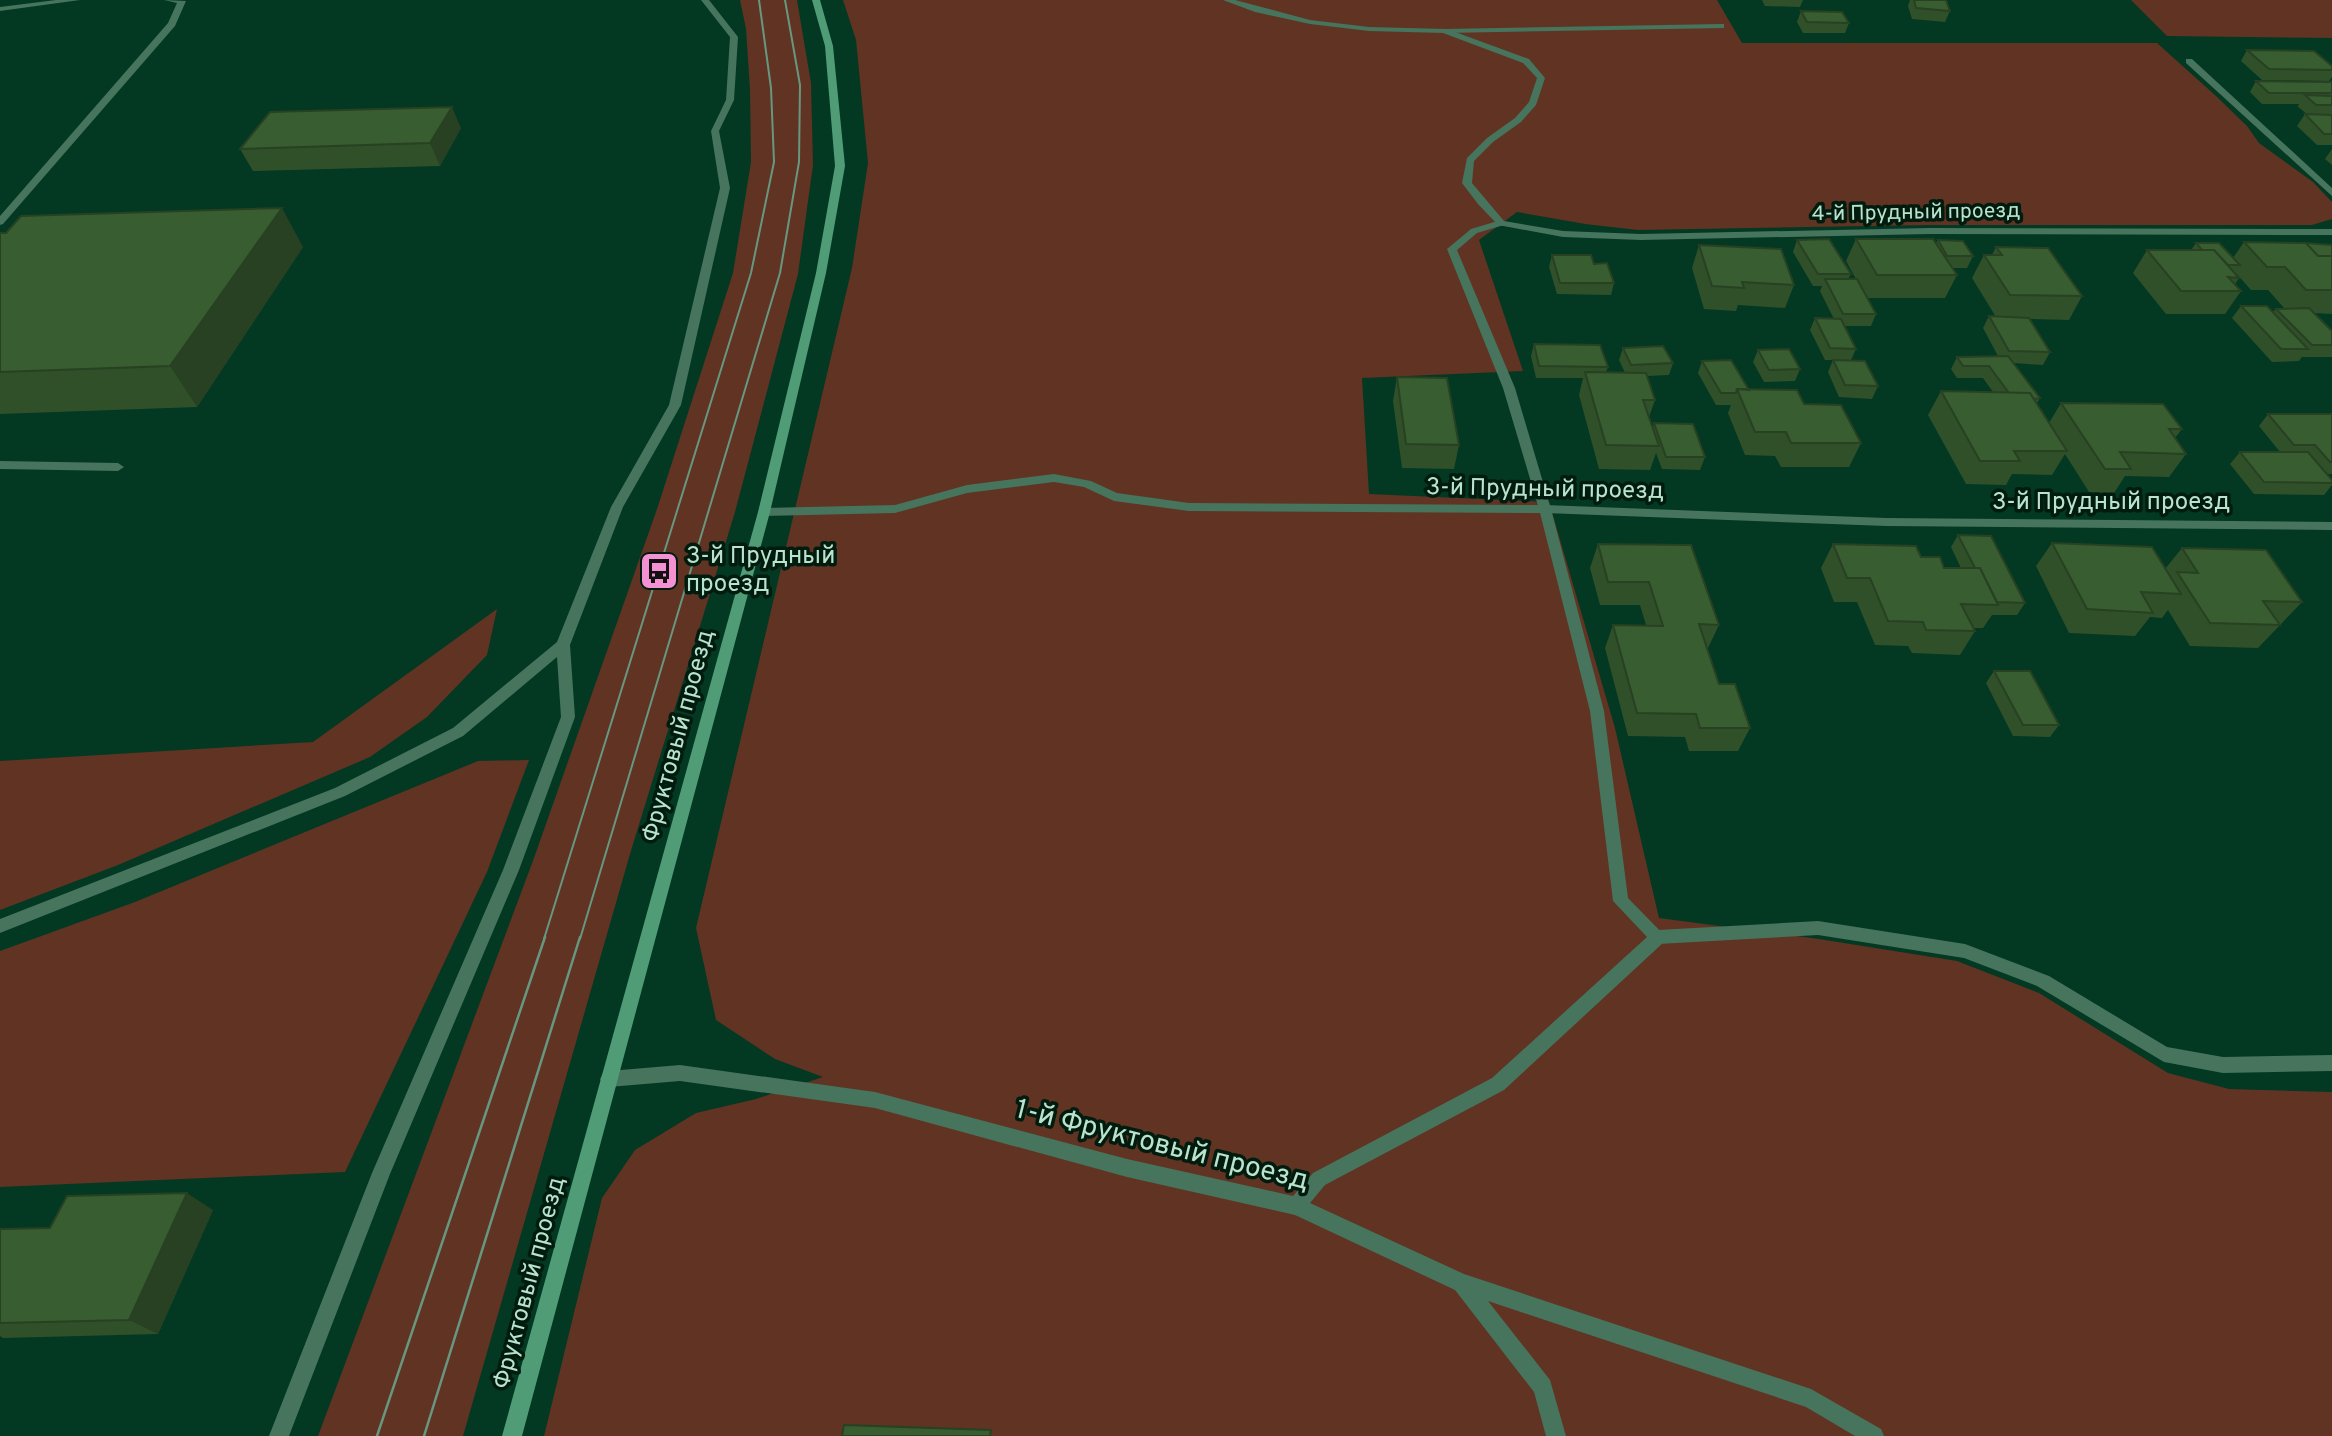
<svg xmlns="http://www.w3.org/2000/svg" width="2332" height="1436" font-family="Overpass,sans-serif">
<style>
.green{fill:#603322}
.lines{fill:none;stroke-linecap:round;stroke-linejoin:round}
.lane{fill:#46745d;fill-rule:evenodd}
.street{fill:#46745d;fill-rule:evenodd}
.secondary{fill:#4f9c76;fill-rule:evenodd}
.tram-far1{stroke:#689781;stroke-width:2}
.tram{stroke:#689781;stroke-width:2.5}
.wall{fill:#30502a}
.shaded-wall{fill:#274122}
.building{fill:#385d31;stroke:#274122;stroke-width:2}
.labels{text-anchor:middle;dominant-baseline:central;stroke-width:7;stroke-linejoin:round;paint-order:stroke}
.far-street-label{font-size:21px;fill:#b9e3cc;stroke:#011c0f}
.street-label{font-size:24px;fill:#b9e3cc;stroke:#011c0f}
.poi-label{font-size:24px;fill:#b9e3cc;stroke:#011c0f;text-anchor:start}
.near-street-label{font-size:28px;fill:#b9e3cc;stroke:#011c0f}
</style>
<rect width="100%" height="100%" fill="#033823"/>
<path class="green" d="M740,0h57l14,83 2,82 -15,109 -63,238 -105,342 -167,582h-145l216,-578 123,-349 76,-236 18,-111 -1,-72 -4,-61z
M843,0h874l25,43h415l59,53 31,30 12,17 54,39 19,20v17l-20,6h-382l-292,5 -53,-6 -68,-12 -38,28 44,131 -161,7 7,116 180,8 66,226 44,190 160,21 138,22 82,32 129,80 61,16 103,3v344h-1788l58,-238 33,-48 61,-37 60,-14 67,-22 -48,-18 -59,-39 -20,-92 156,-660 16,-105 -12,-123z
M2131,0h201v38l-165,-2z
M497,609l-10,46 -60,62 -57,40 -252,108 -118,45v-149l313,-19z
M529,760l-42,112 -142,300 -345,15v-236l135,-49 343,-141z"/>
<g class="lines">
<path class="lane" d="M56,0h24l-80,11v-4z
M164,0l22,1 -11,25 -172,198 -3,1v-9l168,-193 9,-20z
M1721,24h3v4l-280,5 -4,-2 4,-2z
M1501,220l3,1v4l-27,8 -20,17 58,138 36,121 53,202 24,187 38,39 -2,5 -160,148 -179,95 -15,18 154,71 347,115 70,40 3,7h-29l-49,-29 -318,-106 62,79 16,56h-20l-12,-44 -79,-102 -160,-75 -168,-38 -252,-69 -195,-27 -71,6 -6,-2 -3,-6 3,-6 6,-2 71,-6 195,27 252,67 166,37 20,-23 179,-95 155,-141 -34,-36 -23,-190 -51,-202 -36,-121 -56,-139 24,-20z
M0,461l118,2 6,4 -6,4 -118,-2z"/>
<path class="street" d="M701,0h8l29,37 -4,63 -15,31 11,57 -49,217 -58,102 -53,138 5,72 -56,153 -129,304 -101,262h-20l103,-263 131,-303 58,-153 -4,-60 -94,79 -118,60 -345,137v-14l335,-131 118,-60 104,-86 54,-135 58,-102 51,-217 -9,-57 15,-31 4,-63z
M1223,0h12l75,20 59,7 78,2 82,30 16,19 -9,27 -15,17 -28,20 -19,19 -2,22 32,38 59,10 78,3 288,-6 403,1v6l-403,-1 -288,6 -78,-3 -65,-12 -20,-21 -16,-21 5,-25 20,-20 28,-20 14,-16 8,-24 -14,-15 -80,-30 -74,-2 -59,-7 -55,-12z
M2186,59h6l140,129v8l-146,-133z
M1054,474l37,7 26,12 72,10 356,2 341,13 446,4v8l-446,-4 -341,-13 -356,-2 -75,-10 -30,-14 -30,-5 -87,11 -72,20 -131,3 -6,-4 6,-4 131,-3 72,-20z
M1818,921l147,23 84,32 118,71 56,10 109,-2v16l-109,2 -59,-11 -127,-76 -73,-28 -146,-23 -160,9 -6,-2 -2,-5 2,-5 6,-2z"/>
<path class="secondary" d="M812,0h8l13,46 12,120 -19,107 -56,239 -248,924h-20l256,-924 58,-239 19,-107 -10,-120z"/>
<path class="tram-far1" d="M544,939l207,-666 23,-111 -3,-74 -12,-88
M580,939l200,-666 19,-111 1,-77 -15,-85"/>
<path class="tram" d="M377,1436l168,-499
M424,1436l156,-499"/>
</g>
<path class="wall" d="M1762,0h41l-3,7 -35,-1z
M1910,0h36l4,11 -5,11 -33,-3 -4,-13z
M1801,11l48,12 -4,10h-42l-6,-11z
M2247,50l85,16v11l-3,4 -67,-1 -21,-19z
M2256,81l76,1v63h-15l-20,-19 8,-12h2l-9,-7 1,-3h-37l-12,-12z
M461,128l-21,38 -187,5 -13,-22z
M2332,149v16l-7,-6z
M0,233l303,14 -106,160 -197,7z
M1856,239l80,4 2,-3 35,16 -6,12h-15l5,7 -12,23h-78l9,16 -5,12h-26l11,23 -5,11 27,26 -6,13 -33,-2 -11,-25 5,-12h-8l-15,-30 5,-12 19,1 -14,-28 2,-5h-9l-20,-34 4,-12 54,34 -3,5h8l-10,-18z
M2244,242l88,3v69l-18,-1 18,18v26h-30l-3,4 -27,1 -40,-44 9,-12 32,6 3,-3h9l-17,-19h-17l-16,-18 4,6 -4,6 6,7 -16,23h-59l-33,-41 14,-23h44l5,-7 37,15z
M1699,245l95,40 -9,23 -47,-3 -2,6 -32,-2 -12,-41z
M1996,247l86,49 -13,24 -39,-1 20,33 -7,13 -29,-2 26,35 -3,5 12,20 12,-20 121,26 -7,9 11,16 -17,23 -44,-1 -11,17 -25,-1 -24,-38 -13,21 -40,-1 -6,11 -40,-1 -38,-69 13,-24 52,1 -10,-14h-26l-6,-9 6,-12 41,-1 -15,-28 6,-12 7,1 -24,-39 12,-23h8z
M1552,255l42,9 20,19 -3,12 -54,-1 -8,-27z
M1534,344l74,23 -2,5 19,1 -6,-13 4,-12 50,15 -4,12 -22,1 8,24 -6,17 4,11 1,-5 51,34 -5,13 -38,-1 -6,-16 -6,17 -51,-1 -20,-74 4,-17h-47l-5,-22z
M1758,350l42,19 -5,12 -31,1 -11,-20z
M1702,361l47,29 55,14 57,39 -12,24h-68l-6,-11 -30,-1 -17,-42 3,-8h-15l-18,-32z
M1397,377l62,68 -5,24 -52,-1 -9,-67z
M2268,414h64v60h-5l5,6v5l-8,10 -70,-1 -24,-30 10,-12h40l-21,-26z
M1958,535l67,68 -8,12h-25l-9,13h-10l2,3 -15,24 -48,-2 -4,-7 -33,-1 -18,-43h-23l-13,-34 12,-24 88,13 23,11h17l-10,-21z
M2052,543l113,26 17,-21 120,54 -44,46 -68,-2 -22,-36 -6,8 -12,-1 -15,19 -66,-3 -33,-67z
M1598,544l121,81 -11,23h-1l12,36 31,44 -12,23h-49l-4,-14 -57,-1 -23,-88 8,-23h33l-6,-20h-40l-10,-37z
M1994,671l65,54 -9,12 -37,-1 -27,-53z
M213,1210l-55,124 -155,4 -3,-2v-107l50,-1z"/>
<path class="shaded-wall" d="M452,107l9,21 -21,38 -10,-23z
M282,208l21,39 -106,160 -27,-41z
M187,1193l26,17 -55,124 -29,-14z"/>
<path class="building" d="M1914,0h32l4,11 -34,-3z
M1801,11l41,1 7,11 -42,-1z
M2247,50l67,1 18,15v4l-63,-1z
M2256,81l76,1v11h-63z
M2305,95l27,1v9h-16z
M452,107l-22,36 -190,6 30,-37z
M2305,114l27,1v19h-8z
M282,208l-112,158 -170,6v-139h6l15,-17z
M1829,239l22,35h-33l-21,-34z
M1856,239h77l24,36h-80z
M1938,240l25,1 10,15h-26z
M2244,242l62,1 12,13h14v34h-26l-21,-23h-18z
M2196,243h23l21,22h-12l-14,-15h-12z
M2306,243l26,2v11h-14z
M1699,245l82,4 13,36 -52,-3 2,6 -32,-2z
M1996,247l52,1 34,48 -72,-1 -26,-40h18z
M2147,250h67l25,28 -11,-1 13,14h-60z
M1552,255h39l3,9 13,-1 7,20h-54z
M1825,279h32l19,35h-33z
M2241,306h26l41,43h-27z
M2309,308l23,23v14h-20l-36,-36z
M1989,316l40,2 21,34 -41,-1z
M1815,318l26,1 15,30 -26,-1z
M1534,344l66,1 8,22 -69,-1z
M1663,346l10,17 -42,2 -8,-17z
M1789,349l11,20 -31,1 -11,-20z
M2008,356l32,42 -6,1 -4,-6h-21l-20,-27h-26l-6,-9z
M1731,360l18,30 -12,-1 -1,4h-15l-19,-32z
M1833,360l32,1 13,25 -33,-1z
M1585,372l61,1 9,27h-12l16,46 -53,-1z
M1397,377l50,1 12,67 -53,-1z
M1737,389l60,1 7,14 37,1 20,38h-70l-5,-11h-31z
M1941,391l89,2 37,58h-53l6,10h-40z
M2061,403l102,1 19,25h-13l17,25 -66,-2 11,17h-26z
M2268,414h64v48h-2l-15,-17h-21z
M1654,423l39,1 12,33h-39z
M2240,452h68l24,28v3l-68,-1z
M1958,535l33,1 34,67 -28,-1 -17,-34h-5z
M2052,543l100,4 29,47 -40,-2 12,21 -66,-4z
M1598,544l93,1 28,80 -20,-1 20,60h16l15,44h-50l-4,-14 -59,-1 -24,-88 50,1 -14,-44h-41z
M1833,544l83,2 5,11h19l4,11h36l18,37 -37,-1 14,27 -49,-1 -3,-8 -35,-1 -18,-43h-23z
M2182,548l84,2 36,52 -39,-1 17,24 -70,-2 -33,-51 21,1z
M1994,671h36l29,54h-36z
M187,1193l-58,127 -129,3v-94l50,-1 17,-32z
M844,1425l147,5 -1,6h-148z"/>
<defs>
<symbol id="bus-square" viewBox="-11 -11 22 22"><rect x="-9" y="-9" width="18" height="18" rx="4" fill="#f491d3" stroke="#011c0f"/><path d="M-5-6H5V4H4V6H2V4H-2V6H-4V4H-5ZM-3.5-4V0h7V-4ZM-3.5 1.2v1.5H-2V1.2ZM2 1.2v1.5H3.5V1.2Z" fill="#111"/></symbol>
</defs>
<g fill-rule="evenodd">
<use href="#bus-square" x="637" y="549" width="44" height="44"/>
</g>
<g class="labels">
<g class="far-street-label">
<text transform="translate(1916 213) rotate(-1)">4-й Прудный проезд</text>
</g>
<g class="street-label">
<text transform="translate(1545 490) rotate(1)">3-й Прудный проезд</text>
<text x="2111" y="503">3-й Прудный проезд</text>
<text transform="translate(679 736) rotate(-75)">Фруктовый проезд</text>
<text transform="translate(530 1283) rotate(-75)">Фруктовый проезд</text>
</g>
<g class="poi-label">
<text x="686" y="557">3-й Прудный<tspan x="686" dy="28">проезд</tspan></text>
</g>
<g class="near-street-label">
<text transform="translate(1162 1146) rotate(14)">1-й Фруктовый проезд</text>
</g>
</g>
</svg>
